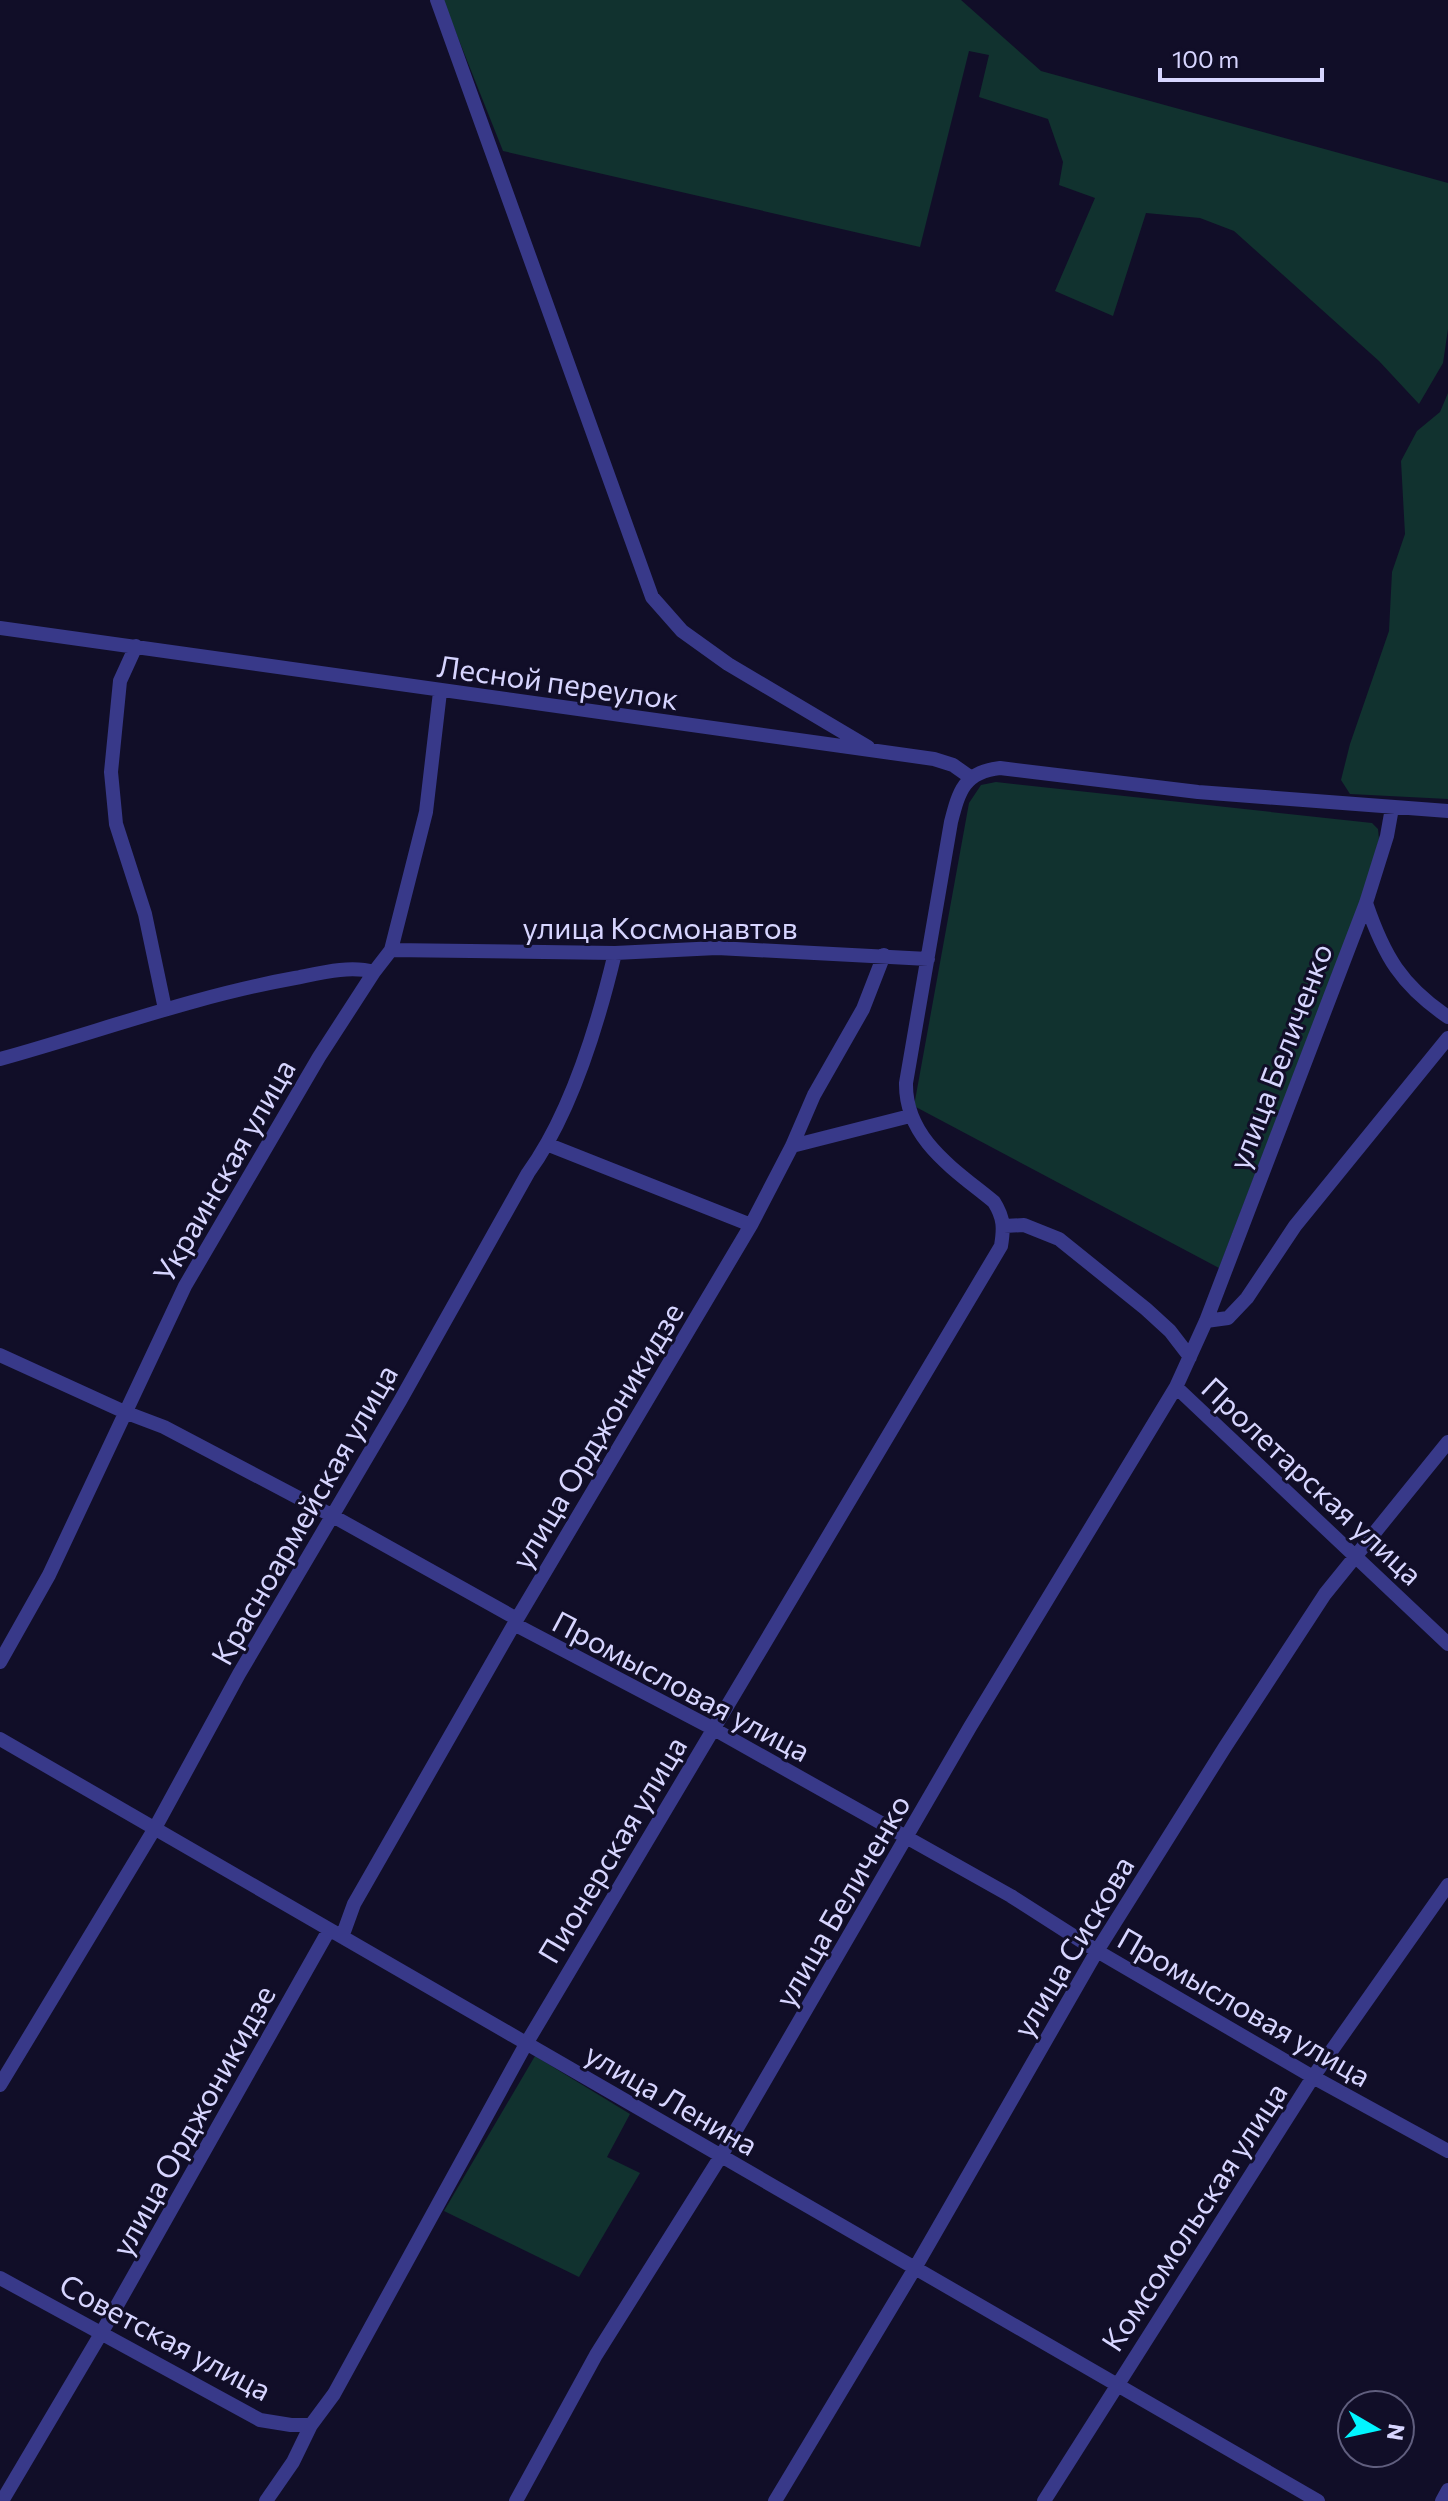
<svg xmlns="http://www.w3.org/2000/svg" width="1448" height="2501" font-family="Commissioner,sans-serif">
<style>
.green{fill:#11322f}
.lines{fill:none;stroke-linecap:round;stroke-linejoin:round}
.minor{stroke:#383989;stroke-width:14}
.labels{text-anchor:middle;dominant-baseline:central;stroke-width:6;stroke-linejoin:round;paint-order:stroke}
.street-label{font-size:30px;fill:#d7d5ff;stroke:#110e28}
</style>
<rect width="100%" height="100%" fill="#110e28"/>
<path class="green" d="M443,0h518l80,71 407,112v146l-5,34 -24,41 -40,-43 -145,-130 -34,-13 -54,-5 -33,103 -58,-25 40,-93 -36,-13 4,-23 -15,-43 -69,-22 10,-42 -20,-4 -49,196 -417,-96z
M1448,393v406l-98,-5 -9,-14 9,-36 39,-113 3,-59 13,-38 -4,-73 16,-30 23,-19z
M996,782l376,41 6,6 1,10 -13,47 -147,382 -305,-162 55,-303 12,-18z
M535,2056l95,58 -23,43 33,16 -61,104 -135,-66z"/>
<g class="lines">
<path class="minor" d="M437,0l215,597 30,34 46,33 140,83
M0,628l934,131 19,6 17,12
M136,646l-16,35 -9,91 5,52 29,90 20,95
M1366,903c18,53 35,82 82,114
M391,950l224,3 102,-5 211,11
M0,1059c98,-27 194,-63 295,-81 25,-5 55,-13 79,-6
M549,1145l202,80
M792,1146l118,-30
M1004,1226l20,-1 35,14 87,70 24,22 20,26
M1206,1321l22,-3 19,-20 48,-72 153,-188
M0,1355l127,58 37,14 167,88 186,104
M1176,1387l272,257
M514,1624l198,104 299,168 86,55 216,126 135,74
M0,1662l49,-87 136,-289 134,-229 55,-85 17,-22 35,-138 14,-120
M0,1739l1318,762
M342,1937l12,-33 163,-285 234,-394 41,-79 22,-51 49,-86 21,-54
M0,2085l155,-257 84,-154 161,-273 128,-228c43,-59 70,-149 87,-220
M0,2278l260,142 31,5h20
M2,2501l100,-169 227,-402
M266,2501l27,-39 18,-37 23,-31 192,-350 475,-798c3,-18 3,-28 -7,-44 -40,-33 -89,-63 -88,-119l45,-261c8,-31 13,-50 49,-54l198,24 250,19
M516,2501l80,-146 125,-199 249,-429 206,-340 30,-66 160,-418 21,-67 5,-28
M775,2501l140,-233 182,-317 128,-204 100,-153 123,-152
M1044,2501l269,-424 135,-192
M1442,2501l6,-11"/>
</g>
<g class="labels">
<g class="street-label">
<text transform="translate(558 681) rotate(8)">Лесной переулок</text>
<text x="660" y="926">улица Космонавтов</text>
<text transform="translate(1279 1056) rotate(-69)">улица Беличенко</text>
<text transform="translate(223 1170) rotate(-60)">Украинская улица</text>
<text transform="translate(596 1435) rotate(-59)">улица Орджоникидзе</text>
<text transform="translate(1313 1480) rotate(43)">Пролетарская улица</text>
<text transform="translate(303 1514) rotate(-60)">Красноармейская улица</text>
<text transform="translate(682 1685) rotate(28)">Промысловая улица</text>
<text transform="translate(611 1849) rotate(-59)">Пионерская улица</text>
<text transform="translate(841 1900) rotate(-60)">улица Беличенко</text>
<text transform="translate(1072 1946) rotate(-59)">улица Сискова</text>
<text transform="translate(1245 2006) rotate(30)">Промысловая улица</text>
<text transform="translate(672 2098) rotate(30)">улица Ленина</text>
<text transform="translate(192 2120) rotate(-61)">улица Орджоникидзе</text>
<text transform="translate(1193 2216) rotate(-57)">Комсомольская улица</text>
<text transform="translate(166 2336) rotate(28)">Советская улица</text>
</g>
</g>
<g transform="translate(1376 2429) rotate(99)"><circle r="38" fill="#110e28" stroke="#605e7e" stroke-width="2"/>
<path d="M0-6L14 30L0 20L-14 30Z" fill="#01f5ff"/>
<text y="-12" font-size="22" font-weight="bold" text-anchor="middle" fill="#d7d5ff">N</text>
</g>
<path d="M1160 68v12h162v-12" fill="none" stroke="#d7d5ff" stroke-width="4"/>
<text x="1172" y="68" font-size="24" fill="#d7d5ff" stroke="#110e28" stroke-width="6" paint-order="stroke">100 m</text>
</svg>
